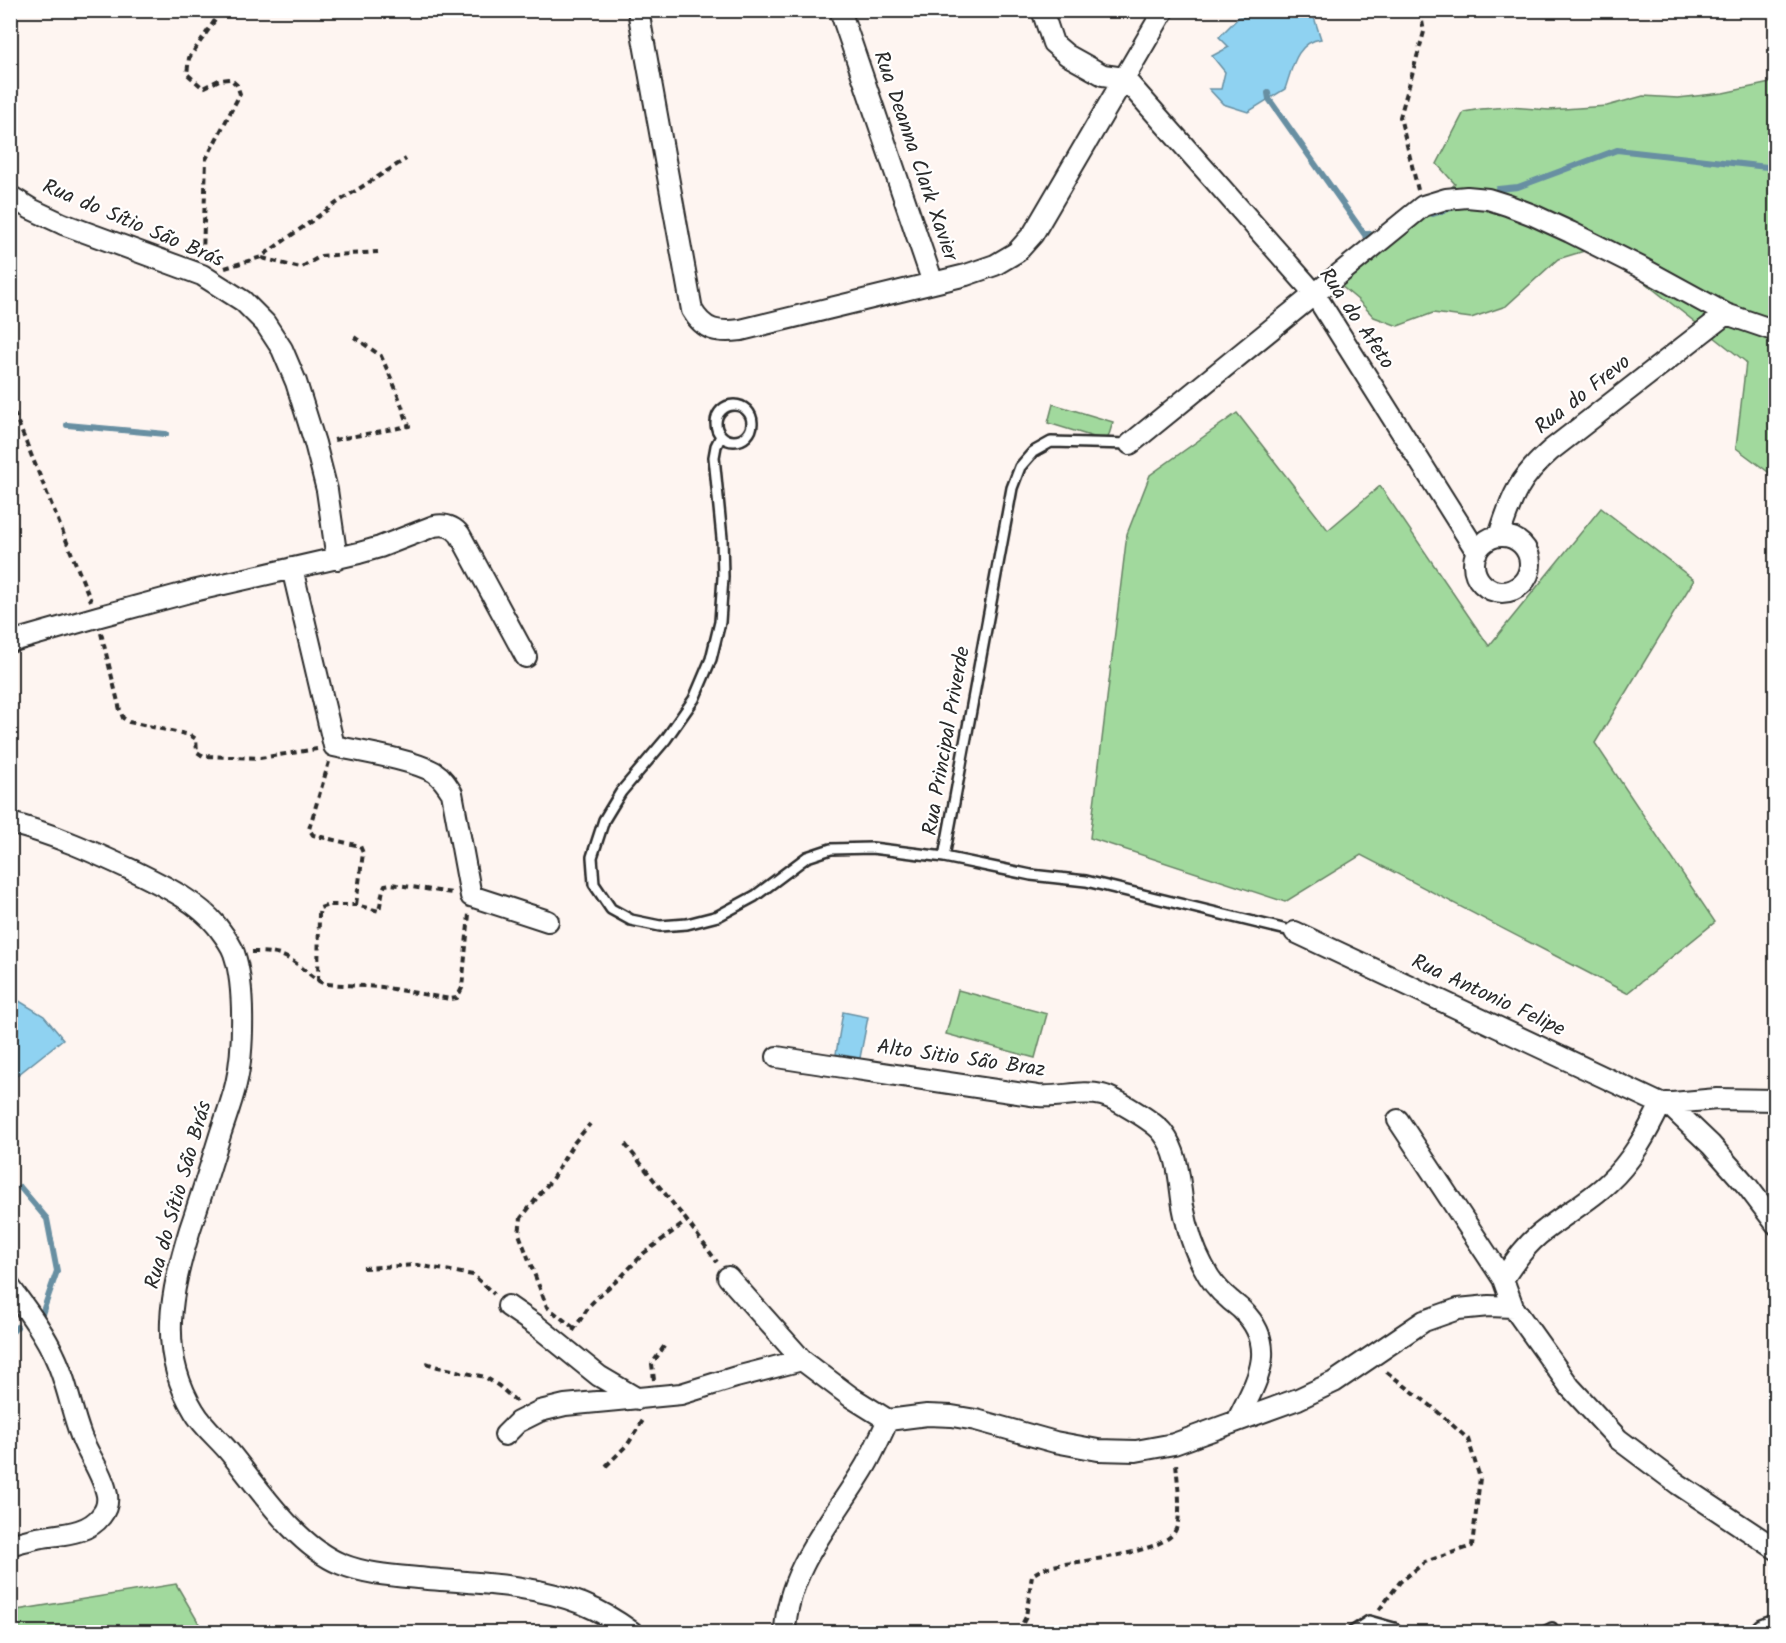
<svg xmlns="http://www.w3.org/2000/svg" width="1786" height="1643" font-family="Kalam,sans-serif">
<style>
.green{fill:#a1d99d;stroke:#668264;stroke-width:1.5}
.water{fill:#8fd2f1;stroke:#678fa2;stroke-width:1.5}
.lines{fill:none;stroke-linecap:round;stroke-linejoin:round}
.stream{stroke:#678fa2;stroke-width:6}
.service-casing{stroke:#2b2b2b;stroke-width:14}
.minor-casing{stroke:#2b2b2b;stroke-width:24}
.secondary-casing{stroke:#2b2b2b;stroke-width:32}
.path{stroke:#2b2b2b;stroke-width:4;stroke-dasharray:6 4.5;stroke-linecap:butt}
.service{stroke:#fff;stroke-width:9}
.minor{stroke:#fff;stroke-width:20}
.secondary{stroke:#fff;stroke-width:27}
.labels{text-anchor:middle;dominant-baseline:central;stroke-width:4.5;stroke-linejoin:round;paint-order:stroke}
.street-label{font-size:21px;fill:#2b2b2b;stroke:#fff}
</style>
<rect width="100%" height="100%" fill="#fef5f1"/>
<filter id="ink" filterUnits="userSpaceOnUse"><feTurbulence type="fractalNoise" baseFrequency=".0167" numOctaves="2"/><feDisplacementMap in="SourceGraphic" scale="12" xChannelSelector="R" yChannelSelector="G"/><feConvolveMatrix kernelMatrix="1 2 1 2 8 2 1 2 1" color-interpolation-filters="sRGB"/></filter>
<g filter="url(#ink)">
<path class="green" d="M1775,82v395l-39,-29 10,-86 -129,-101 -23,-13 -36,11 -52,47 -35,12 -38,-5 -35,13 -24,-9 -16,-17 -18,-15 115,-101 -18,-20 27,-52 17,-3 29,-2 39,3 58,-4 36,-10 35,2 45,-5z
M1053,404l60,18 -6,19 -59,-18z
M1237,413l91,117 52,-44 109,160 112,-138 93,72 -99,163 120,179 -88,71 -266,-138 -76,47 -195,-64 37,-304 23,-59z
M958,990l89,24 -12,44 -89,-24z
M176,1584l28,48h-193v-21z"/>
<path class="water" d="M1297,10l15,1 9,28c-25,3 -29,30 -36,50l-37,23 -25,-8 -14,-15h12l4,-17 -13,-16 17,-9 -10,-10 20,-20 46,-3z
M11,996l33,20 19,23 -49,39 -3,19z
M843,1012l25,5 -8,41 -24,-4z"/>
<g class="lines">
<path class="stream" d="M1268,93l1,6 96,136 4,-2
M1498,189l20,-2 99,-37 159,18
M1433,214l22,-7
M67,425l99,9
M10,450l5,-7
M10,482v3
M20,1187l27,32 10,52 -15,43
M10,1334l7,-7"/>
<defs>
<path id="service" d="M716 423a18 18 0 1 1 36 0a18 18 0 1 1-36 0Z
M721,436l-5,10 -2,11 8,81 1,39 -3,45 -9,37 -17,40 -28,40 -45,53 -17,28 -12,37 2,27 17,25 20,11 29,6 27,-2 31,-8 37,-20 52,-39 24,-8 41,-1 72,9
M1130,444l-79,-2 -18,10 -13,15 -8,21 -68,369 87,18 55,6 209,51
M1352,1632l17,-11 25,7 5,4
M1544,1632l8,-4"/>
<path id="minor" d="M638,10l54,300c12,21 26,23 49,20l225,-55 29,-10 22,-13 16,-18 131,-224
M840,10l93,273
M1042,10l11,33 14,12 36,20 21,3
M1124,78l190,215 163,259
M10,196l21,13 32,15 139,51 41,26 22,22 17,26 14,33 19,61 12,47 10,69
M1130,444l293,-238 23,-7 21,-2 21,2 19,6 26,10 37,17 70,35 86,47 50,17
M1499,536c13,-40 20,-58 52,-86l175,-136
M1474 564a28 28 0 1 1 56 0a28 28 0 1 1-56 0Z
M292,568l42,178c28,6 76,13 100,26 8,5 13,13 18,21l19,103 77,25
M10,642l87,-25 96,-26 166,-38 21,-6 54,-21c11,-2 19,0 26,9l66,122
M10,823c44,11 83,29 124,48 28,14 63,30 83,55 6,8 14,18 17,27 11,32 10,98 2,131 -4,17 -10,33 -15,48 -10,32 -20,65 -31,97 -19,63 -33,122 4,182 9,16 25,28 37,43 29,36 66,92 110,110 27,11 58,12 87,15 51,4 107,6 155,25 17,7 34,17 49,28
M1295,932l366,172 56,-5 59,1
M777,1057c87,13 174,27 261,39 22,2 43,-6 64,-1 13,3 53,27 61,38 16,21 16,47 20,73 4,21 10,42 20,60 6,12 15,24 25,32 4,4 10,8 14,12 38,37 14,72 -5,111
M1667,1103l44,42 37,42 28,37
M1661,1104c-14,29 -29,57 -53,79 -19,18 -43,31 -63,47 -18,13 -30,31 -42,49l10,28 57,80 48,52 60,45 98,65
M1398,1120l105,159
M728,1277l74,83 49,37 37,23
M10,1287c16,22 34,45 45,70 12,25 16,53 26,79 7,19 22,38 26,59 1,7 -1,15 -6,21 -14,19 -43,18 -64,22 -9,2 -18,4 -27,7
M508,1306l29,20 62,50 39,23
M888,1420l39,-5 25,1 24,4 79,22 43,8 38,1 38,-7 124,-45 36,-17 90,-61 34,-12 31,-3 24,1
M505,1435l13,-13 22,-11 25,-6 116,-11 55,-17 66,-17
M785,1632c2,-64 50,-114 81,-167 8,-14 15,-30 22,-45"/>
<path id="secondary" d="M1765,1632l11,-4"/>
</defs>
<use href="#service" class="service-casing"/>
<use href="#minor" class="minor-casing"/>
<use href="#secondary" class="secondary-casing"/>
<path class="path" d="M1418,190l-18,-73 24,-85 -4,-22
M203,255l3,-96 34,-65 -3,-9 -7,-6 -11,1 -16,8 -16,-14 2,-16 33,-48
M262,258l38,10 21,-12 57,-4
M225,268l36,-11 80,-57 65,-41
M10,403l81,198
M334,440l75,-14 -14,-39 -14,-31 -27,-19
M101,633l19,77 3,8 6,4 61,13 6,4 1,13 6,4 57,2 57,-9
M329,762l-20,67 4,6 47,11 3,7 -7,52
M252,952c16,0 29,1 42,10 11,7 19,17 31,22l57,3 68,12 7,-1 5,-10 7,-74
M318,981l1,-67 1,-6 9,-3h27l23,6 4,-22 2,-4 6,-1 61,9
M625,1144l62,77 30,41
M363,1268l54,-3 56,10 21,19
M574,1328l-27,-21 -28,-73 2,-16 31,-39 21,-35 17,-20
M573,1331l17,-26 12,-12 18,-15 24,-25 43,-32
M426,1363l12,4 47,10 14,9 18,16
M654,1380l-2,-16 13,-19
M606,1466l22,-22 17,-27
M1379,1610l21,-28 25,-20 47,-16 8,-68 -12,-39 -38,-34 -46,-35
M1018,1632l8,-15 6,-42c5,-3 11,-7 17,-8 25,-6 114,-13 126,-36 8,-14 2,-52 1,-69"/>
<use href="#service" class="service"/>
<use href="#minor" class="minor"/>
<use href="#secondary" class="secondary"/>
</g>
</g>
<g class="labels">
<g class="street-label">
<text transform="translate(915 156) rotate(71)">Rua Deanna Clark Xavier</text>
<text transform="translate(133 224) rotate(23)">Rua do Sítio São Brás</text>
<text transform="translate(1356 319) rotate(56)">Rua do Afeto</text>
<text transform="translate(1583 395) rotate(-38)">Rua do Frevo</text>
<text transform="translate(947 741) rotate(-80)">Rua Principal Priverde</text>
<text transform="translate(1488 996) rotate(25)">Rua Antonio Felipe</text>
<text transform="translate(961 1059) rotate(8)">Alto Sitio São Braz</text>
<text transform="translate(179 1195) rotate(-74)">Rua do Sítio São Brás</text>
</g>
</g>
<rect width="1786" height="1643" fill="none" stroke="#fff" stroke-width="36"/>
<rect x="18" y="18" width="1750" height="1607" fill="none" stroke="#2b2b2b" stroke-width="2" filter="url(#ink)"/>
</svg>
